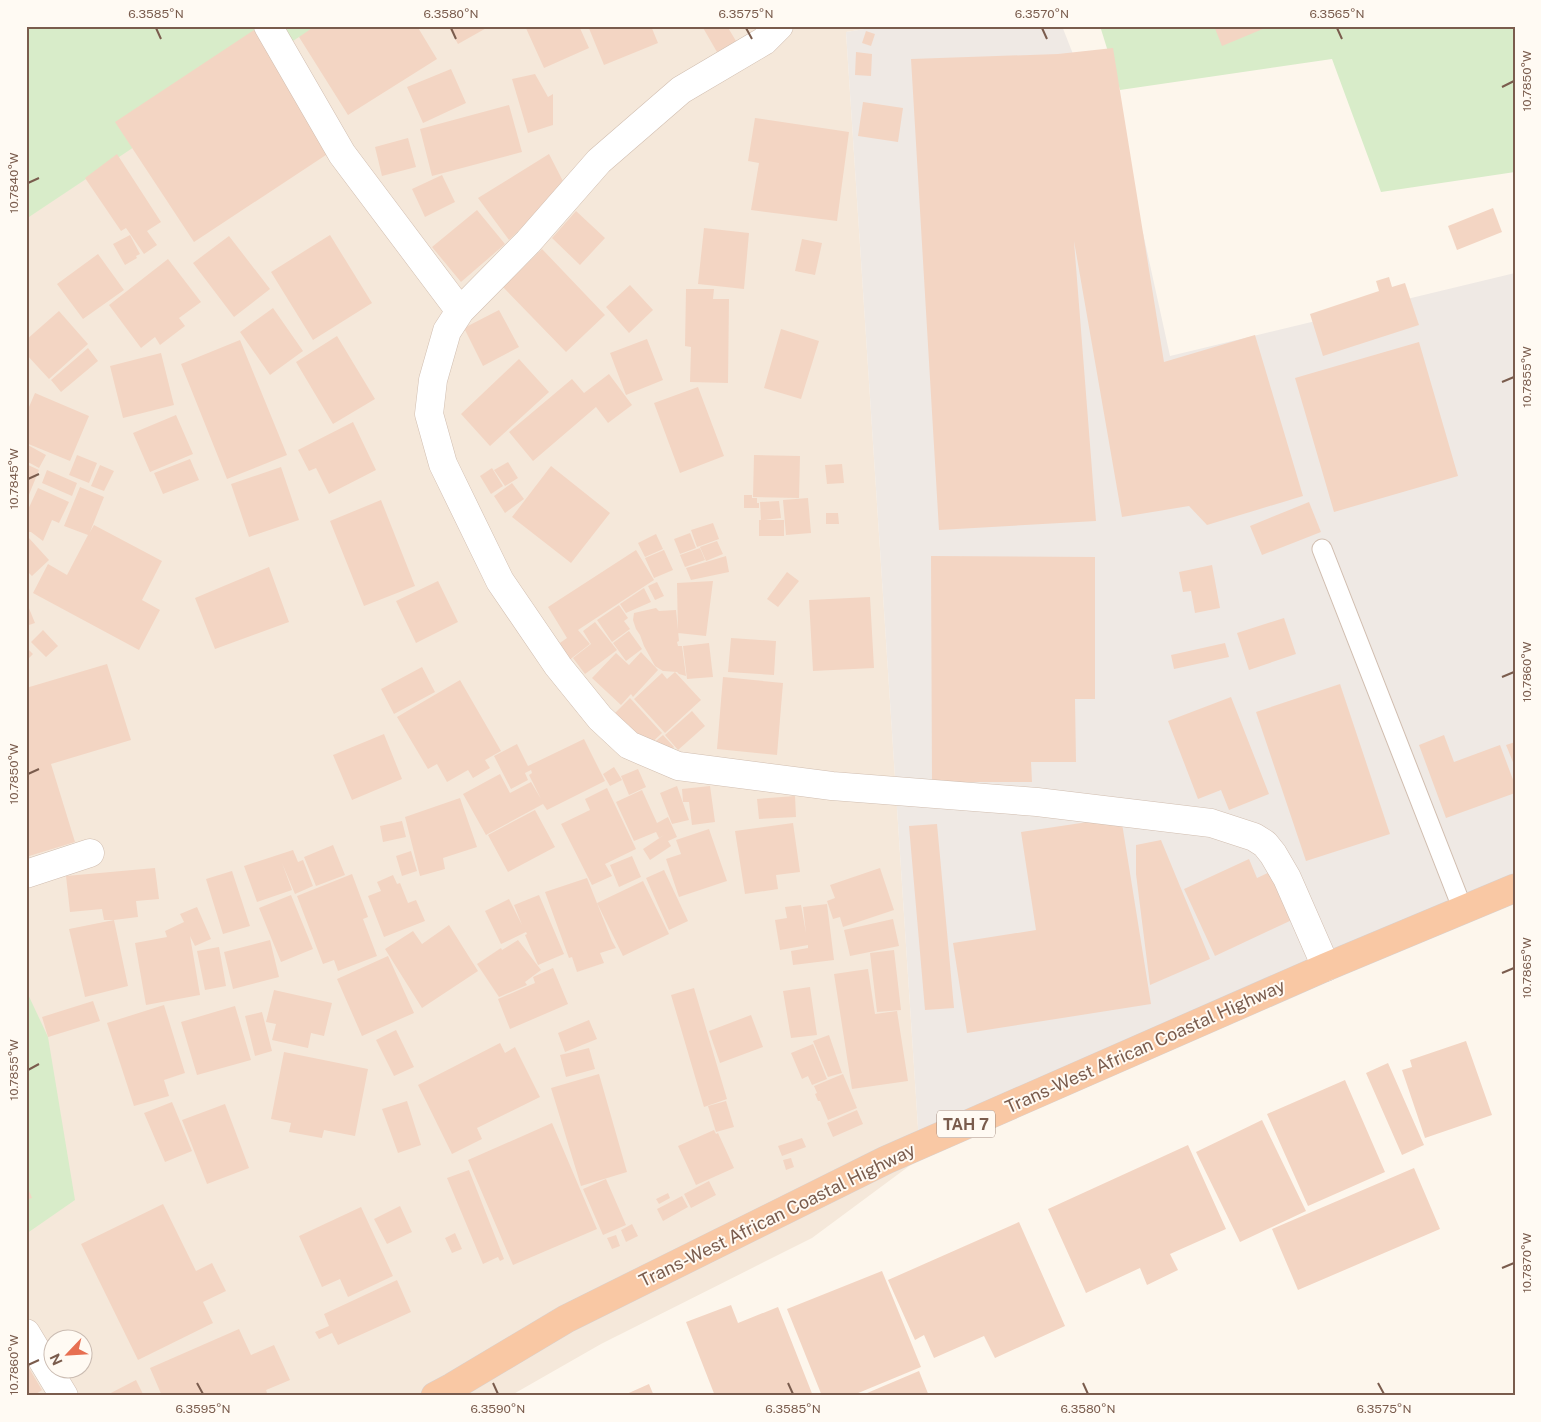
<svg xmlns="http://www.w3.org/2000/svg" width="1541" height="1422" font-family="'Public Sans',sans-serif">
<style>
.residential{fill:#f5e8da;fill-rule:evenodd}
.industrial{fill:#efe9e4}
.green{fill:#d8ecc9}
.building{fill:#f3d5c3}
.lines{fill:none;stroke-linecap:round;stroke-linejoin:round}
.service-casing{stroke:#d1beb0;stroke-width:21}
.minor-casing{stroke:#d1beb0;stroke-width:29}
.trunk-casing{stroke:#dad1cd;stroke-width:29}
.service{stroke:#fff;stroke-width:19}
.minor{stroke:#fff;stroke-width:28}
.trunk{stroke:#f9c8a4;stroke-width:28}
.ticks{fill:none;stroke:#7a5c4d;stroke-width:2}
.labels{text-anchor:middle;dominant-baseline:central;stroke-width:4;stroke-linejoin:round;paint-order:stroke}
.shield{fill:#fffaf3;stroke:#a28b7f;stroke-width:1}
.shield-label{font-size:16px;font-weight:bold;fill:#7a5c4d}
.street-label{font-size:18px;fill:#7a5c4d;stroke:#fffaf3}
.neatline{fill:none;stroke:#7a5c4d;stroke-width:2}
.ticks-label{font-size:12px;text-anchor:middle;fill:#7a5c4d}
</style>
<rect width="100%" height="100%" fill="#fdf6ec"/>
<path class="residential" d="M160,26h723l-37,6 74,1126 -108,80 -211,106 -91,52h-484v-1218zM52,1340h30v30h-30z"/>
<path class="industrial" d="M883,26h179l81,207 27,123 345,-83v627l-595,258 -74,-1126z"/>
<path class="green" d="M26,26h309l-36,11 -273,182z
M1100,26h415v146l-134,20 -49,-133 -212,31z
M26,990l22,47 27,163 -49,34z"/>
<path class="building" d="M315,26h102l20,33 -89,56 -49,-78z
M448,26h42l-32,18z
M525,26h54l10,22 -45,20z
M588,26h63l7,17 -54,22z
M702,26h25l9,15 -19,11z
M1214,26h56l-48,20z
M254,30l78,121 -138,91 -79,-120z
M866,31l9,3 -4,12 -9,-3z
M1113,48l51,314 91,-27 48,161 -96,29 -18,-19 -67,11 -48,-276 22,280 -157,9 -28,-471 147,-5z
M856,52l16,2 -1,22 -16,-1z
M451,69l15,34 -43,20 -16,-36z
M535,74l13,23 5,-3v31l-25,8 -16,-54z
M863,102l40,6 -5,34 -40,-6z
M509,105l13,47 -90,24 -12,-47z
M755,118l94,14 -12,89 -86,-11 8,-47 -11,-2z
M408,138l8,29 -34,9 -7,-29z
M117,154l44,68 -14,9 10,14 -13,9 -18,-26 -5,3 -36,-53z
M549,154l16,31 -56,55 -31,-42z
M442,175l13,27 -30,15 -13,-28z
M1493,208l9,24 -45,18 -9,-24z
M477,210l28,34 -44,38 -29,-35z
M576,211l29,27 -25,27 -28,-27z
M704,228l45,5 -5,56 -46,-5z
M130,235l10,19 -4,2 1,2 -12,7 -12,-21z
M330,235l42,68 -59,37 -42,-68z
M229,236l41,53 -36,28 -41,-54z
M802,239l20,4 -7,32 -20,-4z
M542,249l63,66 -39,37 -63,-65z
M98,254l26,36 -41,29 -26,-35z
M168,259l33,43 -22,16 6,8 -25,19 -5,-8 -14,11 -32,-43z
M1389,277l3,10 13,-4 14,42 -96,31 -13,-42 69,-23 -3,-10z
M630,285l23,25 -24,23 -23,-26z
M686,289h28l-1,10h16l-1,84 -38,-1 1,-35 -6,-1z
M273,308l30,43 -33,24 -30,-43z
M499,310l20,37 -36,19 -19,-38z
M59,311l29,33 -39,35 -23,-25v-14z
M781,329l38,12 -18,58 -37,-11z
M337,336l38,63 -42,25 -37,-62z
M647,339l16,41 -37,15 -16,-42z
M240,340l47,115 -60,24 -46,-115z
M1419,342l39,134 -124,36 -39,-134z
M88,348l10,13 -37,31 -10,-12z
M161,353l13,52 -51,13 -13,-52z
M519,359l30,33 -59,54 -29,-32z
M609,374l23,31 -24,18 -12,-16 -63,54 -24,-29 63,-53 12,14z
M698,387l26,69 -44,17 -26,-70z
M35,393l54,23 -19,45 -44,-18v-29z
M176,415l17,39 -43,18 -17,-39z
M353,422l23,48 -47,24 -13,-26 -7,3 -11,-21z
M26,444l20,11 -7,13 -13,-7z
M77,455l20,8 -8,20 -20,-8z
M754,455l46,1 -1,42 -46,-1z
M190,459l9,21 -36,14 -9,-21z
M508,462l10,16 -13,8 -11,-16z
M26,464l13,6 -13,32z
M842,464l2,19 -17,1 -2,-19z
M100,465l14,6 -10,20 -13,-5z
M551,466l59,47 -39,50 -59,-46z
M281,467l18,53 -50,17 -18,-53z
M492,468l11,18 -12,8 -11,-18z
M47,470l30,13 -5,13 -30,-13z
M512,483l12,16 -19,14 -11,-17z
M80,487l24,10 -14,35 4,-7 68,36 -20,39 18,10 -21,40 -106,-57 15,-29 19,11 21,-40 -24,-9z
M38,488l31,14 -10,21 -7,-3 -9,21 -12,-9h-5v-18z
M744,495h8v3h5v5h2v5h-15z
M808,498l3,35 -25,2 -3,-35z
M381,500l34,86 -51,20 -34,-85z
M779,501l2,17 -17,2h20v16h-25v-16h2l-1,-18z
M1309,502l12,30 -59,23 -12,-29z
M826,513h12l1,11h-13z
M713,523l6,16 -22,8 -6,-17z
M690,533l6,15 -16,6 -6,-15z
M656,534l7,15 -18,8 -7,-14z
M28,537l21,23 -17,16 -6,-6v-32z
M717,541l6,13 -17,7 -6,-14z
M700,548l5,12 -20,7 -5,-12z
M636,550l18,30 -76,50 12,14 -22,17 -11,-16 10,-7 -19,-31z
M664,550l9,20 -19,8 -9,-20z
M726,556l3,16 -38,8 -5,-12z
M931,556l164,1v142h-20l1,63h-45l1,20h-100z
M1212,565l8,43 -25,5 -4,-22 -8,1 -4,-20z
M269,567l20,55 -74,27 -20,-51z
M787,572l12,9 -21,26 -11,-8z
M438,581l20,41 -42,21 -20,-42z
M713,581l-7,55 -28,-3 -1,-50z
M657,582l7,14 -9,4 -7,-14z
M644,588l7,14 -25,11 -6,-9z
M870,597l4,71 -61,3 -4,-71z
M26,601l9,22 -9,3z
M619,605l9,13 -4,3 6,8 -18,13 -15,-22z
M656,608l3,3 17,-1 3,31 -2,1 1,4h4l4,30 -7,-2 -2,-2 -14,-1 -8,-5 -11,-20 -4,-11 -4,-6 -3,-9 1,-7z
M1284,618l12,36 -47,16 -12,-37z
M595,622l22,28 -32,24 -12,-16 18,-14 -8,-13z
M43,630l15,16 -12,11 -15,-15z
M629,631l13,18 -16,12 -13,-18z
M731,638l45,3 -2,34 -46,-3z
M709,643l4,34 -26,2 -4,-33z
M1225,643l4,14 -55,12 -3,-14z
M26,647l7,7 -7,7z
M641,652l17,18 -25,27 -2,-3 -10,11 -29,-27 24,-25 13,12z
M107,664l24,76 -80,24 24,78 -49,15v-169z
M422,667l13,25 -41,22 -13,-25z
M675,672l26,28 -36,33 -31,-34 28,-26 5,6z
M723,677l60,6 -6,72 -60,-6z
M460,680l41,71 -16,9 5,8 -17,10 -5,-8 -21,12 -10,-18 -9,5 -31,-52z
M1340,684l50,150 -84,27 -50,-149z
M1231,697l38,97 -40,16 -8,-20 -23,9 -30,-78z
M630,698l32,35 -16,15 -31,-35z
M692,711l13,15 -27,24 -13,-15z
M384,734l18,45 -50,21 -19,-45z
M663,735l11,12 -11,11 -12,-13z
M1444,735l10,27 46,-17 15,40v8l-69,25 -27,-73z
M584,739l21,42 -58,29 -4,-6 -57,31 -23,-41 37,-20 10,19 21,-11 10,17 -12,-24 3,-2 -1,-3 -6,3 3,7 -17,9 -17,-33 23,-12 11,22z
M1515,742v25l-9,-22z
M614,767l8,13 -12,6 -7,-12z
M638,769l8,18 -17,8 -8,-19z
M677,786l12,34 -17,4 -12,-31z
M710,786l5,36 -23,3 -3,-23h-6l-1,-13z
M607,788l29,61 -31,15 7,12 -20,9 -31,-61 29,-14 -5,-11z
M642,790l15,33 11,-6 9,20 -9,4 3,5 -21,14 -7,-11 21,-14 -5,3 -3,-6 -22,9 -18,-39z
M795,796l1,21 -37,2 -2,-20z
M460,798l17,49 -34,11 2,11 -25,7 -15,-59z
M535,810l20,37 -47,25 -20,-37z
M1121,817l30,187 -184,29 -14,-90 83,-13 -15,-98z
M402,821l4,16 -23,5 -3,-16z
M793,823l7,49 -24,3 2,14 -33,5 -10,-63z
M937,824l17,184 -29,2 -16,-184z
M709,829l18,52 -48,16 -13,-38 15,-5 -5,-14z
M1161,840l49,119 -60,26 -14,-111v-29z
M333,845l12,30 -29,11 -12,-29z
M293,850l5,12 5,-2 10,26 -18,8 -13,-31 10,27 -35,12 -13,-36z
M411,851l6,20 -15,5 -6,-20z
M632,856l9,21 -22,10 -9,-22z
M1249,859l8,19 15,-7 22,48 -79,37 -31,-67z
M155,868l4,31 -23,2 2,16 -24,3 14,66 -43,11 -16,-68 45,-9h-10l-2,-11 -32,3 -4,-36z
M880,868l14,42 -51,17 -3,-10 -7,2 -6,-18 8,-3 -5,-13z
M664,870l24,51 -19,9 -23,-52z
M232,871l18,55 -27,8 -17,-55z
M352,874l16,43 -5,2 14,37 -39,15 -4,-11 -11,4 -26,-68z
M393,875l4,9 3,-1 8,20 8,-3 9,21 -41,16 -16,-41 13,-5 -4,-9z
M587,878l25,63 4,7 -16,5 4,10 -27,9 -5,-15 -3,1 -24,-66z
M643,881l26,53 -46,22 -26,-53z
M291,895l22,54 -32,13 -22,-54z
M539,895l25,59 -26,11 -13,-30 2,-1 -1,-2 -25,12 -16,-33 24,-12 13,26 -8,-20z
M827,904l7,56 -41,5 -2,-14 17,-3v-3l-28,5 -5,-30 12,-2 -2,-11 16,-2 5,28 -3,-26z
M197,907l14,32 -16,7 -5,-10 10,59 -54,10 -11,-62 32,-6 -2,-6 19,-9 -4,-8z
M893,919l6,27 -49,10 -6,-26z
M449,925l29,46 -56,37 -37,-59 28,-18 9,13z
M270,940l9,37 -46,12 -9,-37z
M518,940l23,30 -16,12 2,3 -28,12 -22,-33 24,-16 1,2z
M219,947l7,39 -21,4 -8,-39z
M894,950l7,60 -24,2 -7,-59z
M388,956l26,57 -52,23 -25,-57z
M553,968l15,36 -58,25 -12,-30 37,-16 -2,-6z
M868,969l7,45 22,-3 11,70 -56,8 -18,-115z
M810,987l7,48 -26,3 -8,-47z
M694,988l33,111 -23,8 -33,-112z
M274,990l58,13 -8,33 -13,-3 -3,15 -36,-8 4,-16 -10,-2z
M93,1001l7,20 -52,16 -6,-20z
M164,1005l21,68 -21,7 5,16 -35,10 -27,-83z
M235,1006l16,54 -54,15 -16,-53z
M262,1012l10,39 -17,5 -10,-40z
M751,1015l12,32 -43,16 -11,-32z
M589,1020l8,19 -32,13 -7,-19z
M396,1030l18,37 -20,9 -18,-36z
M829,1035l13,38 -14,4 -15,-36z
M1466,1041l26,74 -67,23 -23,-68 10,-3 -2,-7z
M500,1043l5,10 10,-6 25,50 -63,31 5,11 -30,15 -34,-69z
M813,1044l14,35 -15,6 -4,-9 -6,3 -11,-26z
M589,1048l6,21 -29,8 -6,-22z
M284,1052l84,17 -13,67 -31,-6 -2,8 -33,-6 2,-9 -20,-4z
M1388,1063l36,82 -22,10 -36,-82z
M599,1074l28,98 -46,14 -30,-98z
M843,1074l14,34 -29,12 -8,-19h-2l-3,-7 2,-1 -3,-7z
M1345,1080l40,92 -77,34 -41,-92z
M407,1101l14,44 -23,8 -16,-44z
M726,1101l8,26 -18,5 -8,-26z
M172,1102l20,49 -27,11 -21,-49z
M225,1104l24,64 -42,16 -25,-64z
M857,1110l6,14 -30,13 -6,-14z
M1262,1120l44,91 -66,31 -44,-90z
M552,1123l45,106 -84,36 -45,-105z
M714,1130l2,4 2,-1 16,35 -38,17 -18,-39z
M802,1138l4,9 -24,9 -4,-10z
M1188,1145l38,84 -56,25 8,16 -31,15 -7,-17 -54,25 -38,-84z
M791,1158l3,9 -8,3 -3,-10z
M1414,1168l26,61 -142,61 -26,-61z
M469,1170l35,89 -4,2 -2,-4 -15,7 -36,-86z
M606,1179l20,46 -23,10 -20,-46z
M709,1181l7,14 -25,13 -7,-14z
M26,1184l6,14 -6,2z
M668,1193l2,5 -11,6 -3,-5z
M682,1196l6,11 -25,14 -6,-12z
M163,1204l33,67 16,-8 14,28 -23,11 10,21 -75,37 -57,-116z
M400,1206l12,26 -25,12 -13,-25z
M361,1207l32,69 -45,21 -8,-18 -18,8 -23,-51z
M1019,1222l46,104 -70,32 -11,-22 -50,22 -10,-23 -9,5 -27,-60z
M632,1224l6,12 -12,6 -5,-12z
M455,1233l7,16 -10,4 -7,-15z
M616,1235l4,11 -8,3 -5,-11z
M882,1271l39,96 -70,29h-29l-35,-87z
M397,1280l14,32 -73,33 -6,-12 -13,6 -4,-7 14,-6 -5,-12z
M731,1305l7,18 40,-16 35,89h-98l-29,-74z
M239,1329l12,26 23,-10 16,35 -24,10 2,6h-106l-12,-28z
M26,1363l16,27 -9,6h-7z
M919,1371l10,25h-69z
M136,1380l8,16h-39z
M649,1384l5,12h-32z"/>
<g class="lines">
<defs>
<path id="service" d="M1322,549l141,361"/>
<path id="minor" d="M268,26l74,128 118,157
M779,26l-15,15 -83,49 -82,71 -71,81 -68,69 -13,20 -14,49 -4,34 14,50 57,117 58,85 42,52 29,27 49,21 154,20 205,16 174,21 43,14 11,7 8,10 14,24 39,89
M26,874l64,-21
M26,1333l38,63"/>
<path id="trunk" d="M435,1396l17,-9 114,-68 320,-159 440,-193 189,-79"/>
</defs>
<use href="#service" class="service-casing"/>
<use href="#minor" class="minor-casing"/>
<use href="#trunk" class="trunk-casing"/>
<use href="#service" class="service"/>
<use href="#minor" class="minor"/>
<use href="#trunk" class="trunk"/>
</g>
<path class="ticks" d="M156,28l5,11M451,28l5,11M746,28l6,11M1042,28l5,11M1337,28l5,11M1502,87l12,-6M28,183l11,-5M1502,382l12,-5M28,479l11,-5M1502,677l12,-5M28,774l11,-5M1502,973l12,-5M28,1070l11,-6M1502,1268l12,-5M28,1365l11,-5M197,1383l6,11M493,1383l5,11M788,1383l5,11M1083,1383l5,11M1378,1383l6,11"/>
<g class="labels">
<rect class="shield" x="937" y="1110.5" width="58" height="27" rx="4"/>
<g class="shield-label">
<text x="966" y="1124">TAH 7</text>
</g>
<g class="street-label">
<text transform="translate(1145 1046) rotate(-24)">Trans-West African Coastal Highway</text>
<text transform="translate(777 1215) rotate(-26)">Trans-West African Coastal Highway</text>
</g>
</g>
<rect width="1541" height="1422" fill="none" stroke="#fffaf3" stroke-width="55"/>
<g transform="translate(68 1354) rotate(245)"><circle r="24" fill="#fffaf3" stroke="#cabbb1"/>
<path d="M0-4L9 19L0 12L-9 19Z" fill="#e76f51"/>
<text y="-8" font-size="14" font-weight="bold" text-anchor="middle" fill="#7a5c4d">N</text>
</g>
<rect x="28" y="28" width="1486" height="1366" class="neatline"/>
<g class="ticks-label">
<text x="156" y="18">6.3585°N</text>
<text x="451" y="18">6.3580°N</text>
<text x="746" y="18">6.3575°N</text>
<text x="1042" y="18">6.3570°N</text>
<text x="1337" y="18">6.3565°N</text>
<text transform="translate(1527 81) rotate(-90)" y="4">10.7850°W</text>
<text transform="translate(14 183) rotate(-90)" y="4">10.7840°W</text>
<text transform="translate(1527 377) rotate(-90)" y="4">10.7855°W</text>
<text transform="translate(14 479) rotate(-90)" y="4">10.7845°W</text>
<text transform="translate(1527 672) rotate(-90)" y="4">10.7860°W</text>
<text transform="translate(14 774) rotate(-90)" y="4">10.7850°W</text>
<text transform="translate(1527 968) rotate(-90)" y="4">10.7865°W</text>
<text transform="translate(14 1070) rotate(-90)" y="4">10.7855°W</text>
<text transform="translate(1527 1263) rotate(-90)" y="4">10.7870°W</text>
<text transform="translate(14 1365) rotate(-90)" y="4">10.7860°W</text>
<text x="203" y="1413">6.3595°N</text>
<text x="498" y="1413">6.3590°N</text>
<text x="793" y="1413">6.3585°N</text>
<text x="1088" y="1413">6.3580°N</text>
<text x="1384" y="1413">6.3575°N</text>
</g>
</svg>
